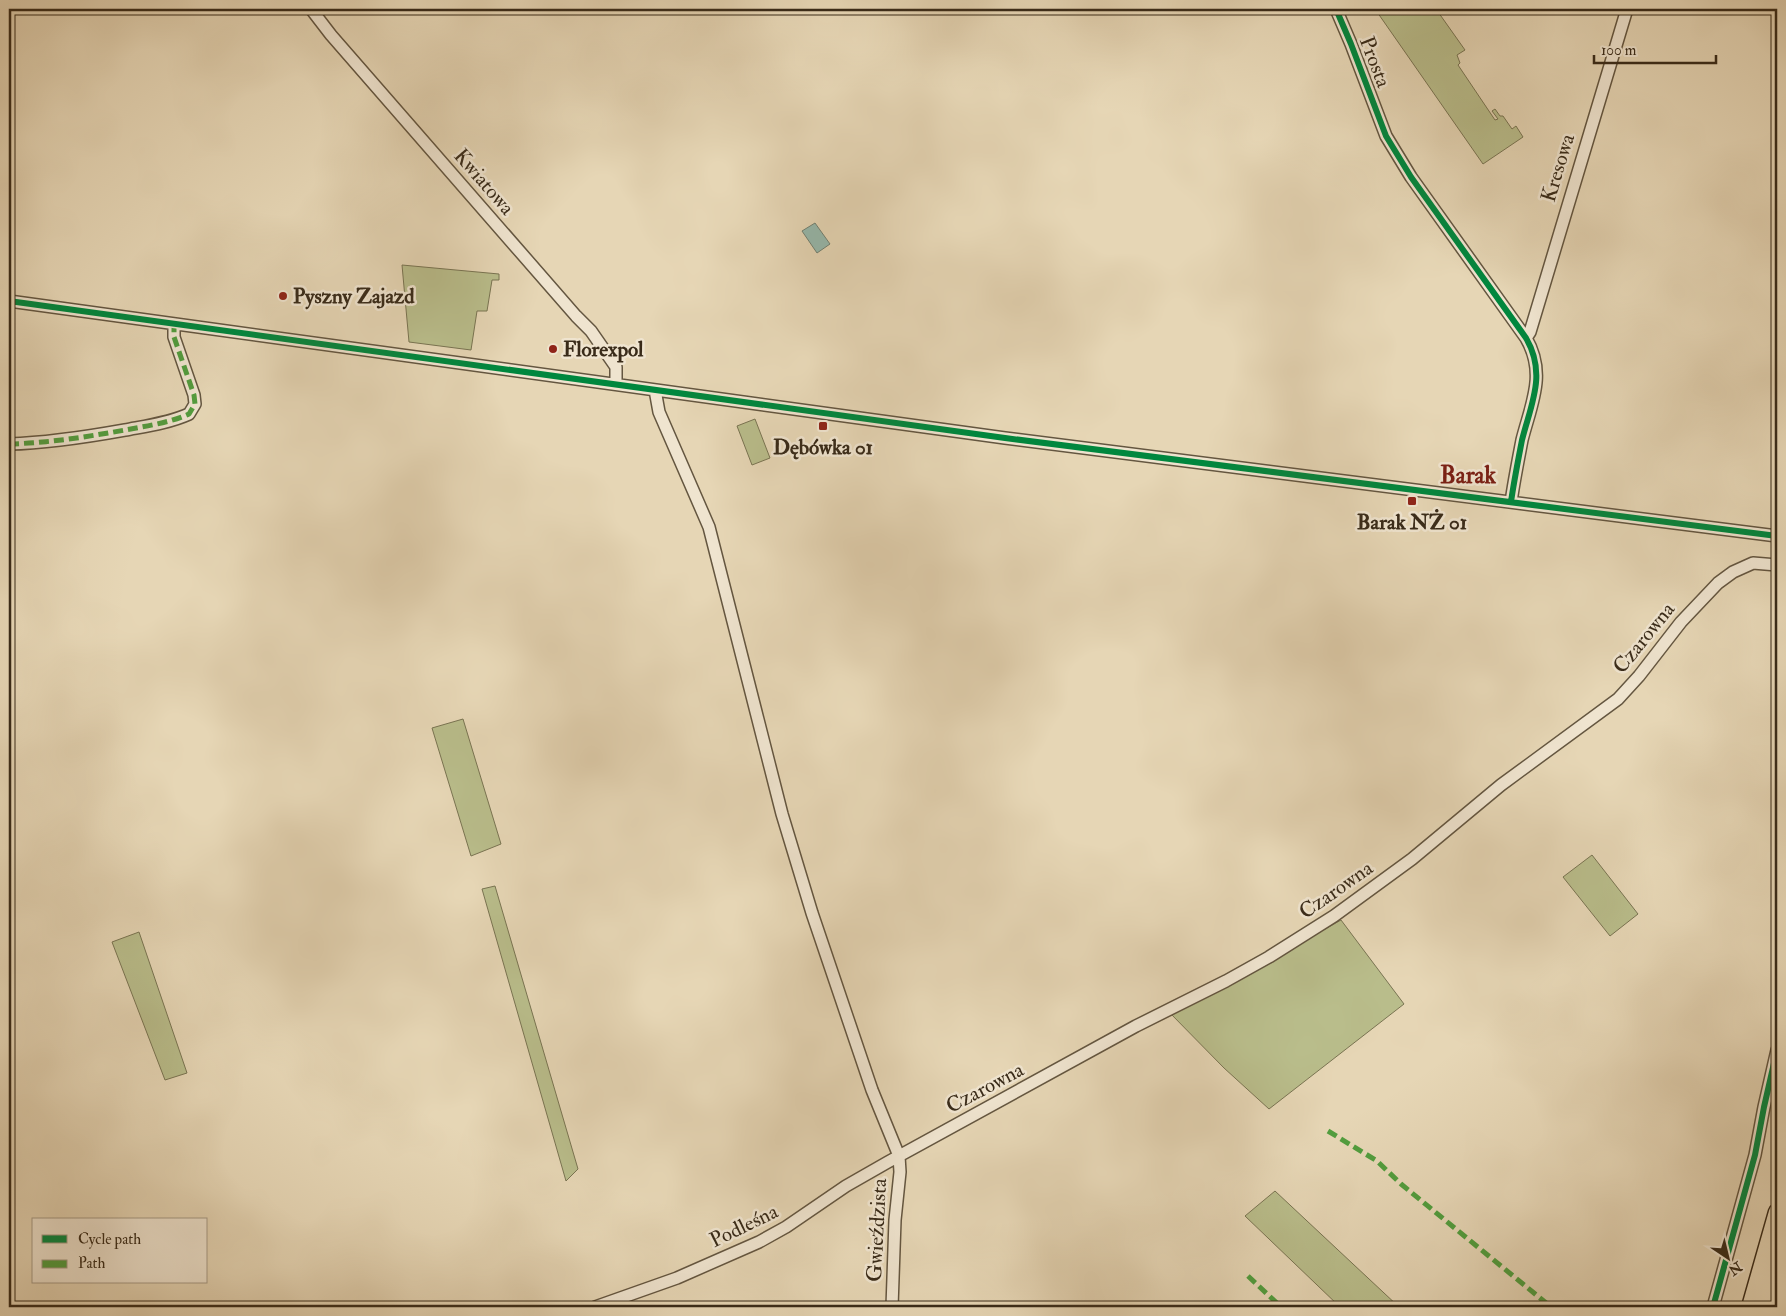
<svg xmlns="http://www.w3.org/2000/svg" width="1786" height="1316" font-family="'IM FELL Double Pica',serif">
<style>
.green{fill:#b9bd8b;stroke:#797452}
.water{fill:#96b9ad;stroke:#718072}
.lines{fill:none;stroke-linecap:round;stroke-linejoin:round}
.minor-casing{stroke:#645640;stroke-width:14}
.highway-casing{stroke:#392b19;stroke-width:19}
.minor{stroke:#efe4cf;stroke-width:11}
.highway{stroke:#e6d6b5;stroke-width:16}
.quiet{stroke:#529d3e;stroke-width:5;stroke-dasharray:10 5;stroke-linecap:butt}
.cycleway-casing{stroke:#efe4cf;stroke-width:9}
.cycleway{stroke:#00873e;stroke-width:6}
.poi-dot{fill:#8f2418;stroke:#efe4cf;stroke-width:2}
.labels{text-anchor:middle;dominant-baseline:central;stroke-width:5;stroke-linejoin:round;paint-order:stroke}
.street-label{font-size:21px;fill:#392b19;stroke:#efe4cf}
.poi-label{font-size:21px;font-weight:bold;fill:#392b19;stroke:#efe4cf;text-anchor:start}
.quarter-label{font-size:24px;font-weight:bold;fill:#7a1f14;stroke:#efe4cf}
</style>
<rect width="100%" height="100%" fill="#e6d6b5"/>
<filter id="stains"><feTurbulence type="fractalNoise" baseFrequency=".004" numOctaves="4"/><feColorMatrix values="0 0 0 0 .2 0 0 0 0 .09 0 0 0 0 .02 0 0 0 .5 -.17"/></filter>
<radialGradient id="worn" r=".72"><stop offset=".6" stop-color="#630" stop-opacity="0"/><stop offset="1" stop-color="#630" stop-opacity=".3"/></radialGradient>
<path class="green" d="M1375,9h61l29,41 -8,5 3,8 -2,2 37,55 3,-1 -6,-8 3,-2 5,7h3l9,13 4,-3 7,11 -40,27z
M402,265l97,9v6h-7l-5,31h-10l-6,39 -62,-8z
M755,419l15,39 -18,7 -15,-39z
M463,719l38,125 -30,12 -39,-128z
M1592,855l46,59 -28,22 -47,-59z
M495,886l83,283 -12,12 -84,-292z
M1341,920l63,84 -135,105 -45,-41 -54,-55 42,-20z
M139,932l48,141 -22,7 -53,-138z
M1275,1191l124,116h-59l-95,-91z"/>
<path class="water" d="M815,223l15,21 -13,9 -15,-22z"/>
<g class="lines">
<defs>
<path id="minor" d="M311,9l20,26 245,281 15,15 25,36v17
M1336,9l15,35 35,92 25,41 115,161c21,36 5,66 -4,102 -4,21 -8,41 -11,62
M9,301l996,137 772,98
M1526,338l4,-6 97,-323
M655,390l4,22 50,115 73,287 30,99 60,177 27,66 1,16 -5,48 -3,87
M9,444c39,-1 77,-7 116,-14 21,-4 44,-7 64,-16l6,-10 -1,-9 -20,-58v-13
M595,1307l82,-29 82,-36 27,-15 60,-41 42,-24 248,-136 90,-45 43,-24 65,-41 78,-57 89,-74 117,-86 21,-23 42,-54 37,-39 15,-11 20,-9 24,2
M1713,1307l42,-152 9,-48 13,-57"/>
<path id="highway" d="M1750,1307l27,-95
M1765,1307l12,-42"/>
</defs>
<use href="#minor" class="minor-casing"/>
<use href="#highway" class="highway-casing"/>
<use href="#minor" class="minor"/>
<use href="#highway" class="highway"/>
<path class="quiet" d="M9,444c39,-1 77,-7 116,-14 21,-4 44,-7 64,-16l6,-10 -1,-9 -20,-58v-13
M1328,1131l49,30 24,23 150,123
M1248,1276l33,31"/>
<defs>
<path id="cycleway" d="M1336,9l15,35 35,92 25,41 115,161c21,36 5,66 -4,102 -4,21 -8,41 -11,62
M9,301l996,137 772,98
M1713,1307l42,-152 9,-48 13,-57"/>
</defs>
<use href="#cycleway" class="cycleway-casing"/>
<use href="#cycleway" class="cycleway"/>
</g>
<g class="poi-dot">
<circle cx="283" cy="296" r="5"/>
<circle cx="553" cy="349" r="5"/>
<rect x="818" y="421" width="10" height="10" rx="2.5"/>
<rect x="1407" y="496" width="10" height="10" rx="2.5"/>
</g>
<g class="labels">
<g class="street-label">
<text transform="translate(1375 62) rotate(69)">Prosta</text>
<text transform="translate(1558 168) rotate(-73)">Kresowa</text>
<text transform="translate(484 182) rotate(49)">Kwiatowa</text>
<text transform="translate(1644 638) rotate(-51)">Czarowna</text>
<text transform="translate(1336 890) rotate(-35)">Czarowna</text>
<text transform="translate(985 1088) rotate(-28)">Czarowna</text>
<text transform="translate(744 1226) rotate(-26)">Podleśna</text>
<text transform="translate(877 1230) rotate(-87)">Gwieździsta</text>
</g>
<g class="poi-label">
<text x="293" y="296">Pyszny Zajazd</text>
<text x="563" y="349">Florexpol</text>
<text x="823" y="447" text-anchor="middle">Dębówka 01</text>
<text x="1412" y="522" text-anchor="middle">Barak NŻ 01</text>
</g>
<g class="quarter-label">
<text x="1468" y="475">Barak</text>
</g>
</g>
<rect width="1786" height="1316" fill="none" stroke="#e6d6b5" stroke-width="30"/>
<rect x="10" y="10" width="1766" height="1296" fill="none" stroke="#392b19" stroke-width="2.5"/>
<rect x="15" y="15" width="1756" height="1286" fill="none" stroke="#392b19"/>
<rect x="32" y="1218" width="175" height="65" fill="#efe4cf" stroke="#a69a86"/>
<rect x="42" y="1235" width="25" height="8" fill="#00873e" stroke="#a69a86"/>
<text x="78" y="1244" font-size="15" fill="#392b19">Cycle path</text>
<rect x="42" y="1260" width="25" height="8" fill="#529d3e" stroke="#a69a86"/>
<text x="78" y="1268" font-size="15" fill="#392b19">Path</text>
<g transform="translate(1728 1258) rotate(145)" stroke="#efe4cf" stroke-width="4" paint-order="stroke">
<path d="M0-4L9 19L0 12L-9 19Z" fill="#392b19"/>
<text y="-8" font-size="14" font-weight="bold" text-anchor="middle" fill="#392b19">N</text>
</g>
<path d="M1594 55v8h122v-8" fill="none" stroke="#392b19" stroke-width="2.5"/>
<text x="1601" y="55" font-size="15" fill="#392b19" stroke="#efe4cf" stroke-width="4" paint-order="stroke">100 m</text>
<rect width="100%" height="100%" filter="url(#stains)"/>
<rect width="100%" height="100%" fill="url(#worn)"/>
</svg>
